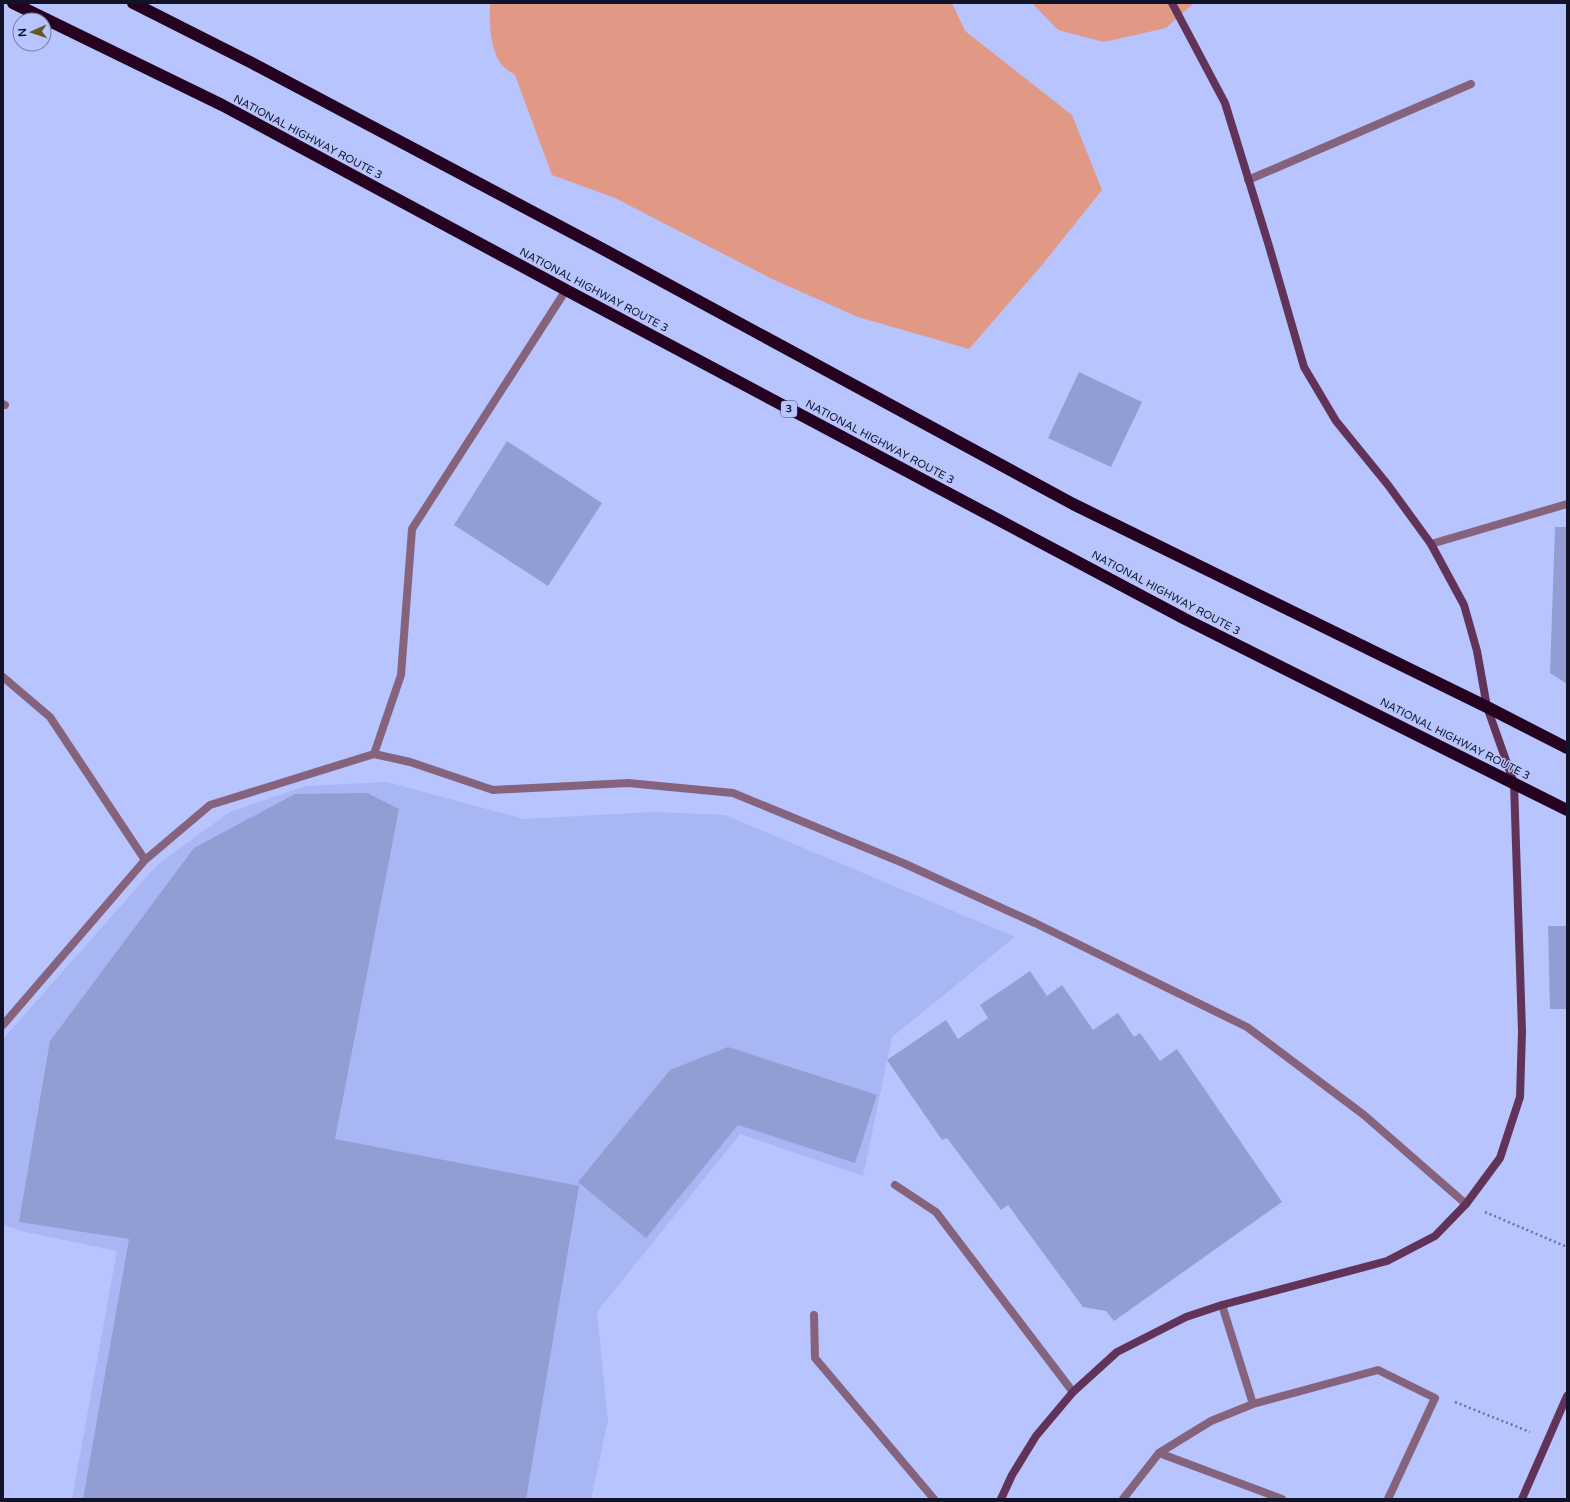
<svg xmlns="http://www.w3.org/2000/svg" width="1570" height="1502" font-family="'Varela Round',sans-serif">
<style>
.built{fill:#a9b6f4}
.green{fill:#e19885}
.building{fill:#919dd3}
.lines{fill:none;stroke-linecap:round;stroke-linejoin:round}
.path{stroke:#6a7299;stroke-width:2.5;stroke-dasharray:2 3;stroke-linecap:butt}
.street{stroke:#85637d;stroke-width:8}
.secondary{stroke:#623359;stroke-width:8}
.highway{stroke:#260221;stroke-width:12}
.labels{text-anchor:middle;dominant-baseline:central;stroke-width:3;stroke-linejoin:round;paint-order:stroke}
.shield{fill:#b8c4fd;stroke:#434968;stroke-width:1}
.shield-label{font-size:10px;font-weight:bold;fill:#111428}
.street-label{font-size:11px;fill:#111428;stroke:#b8c4fd}
</style>
<rect width="100%" height="100%" fill="#b8c4fd"/>
<path class="built" d="M387,782l137,37 129,-7 72,3 290,122 -123,100 -29,139 -123,-42 -143,178 11,109 -17,78h-519l45,-248 -96,-20 -18,-7v-185l155,-175 72,-52 76,-26z"/>
<path class="green" d="M490,3h462l13,28 107,84 30,75 -60,75 -73,84 -111,-32 -86,-38 -157,-81 -63,-23 -37,-100c-4,-3 -10,-6 -13,-10 -13,-17 -12,-42 -12,-62z
M1032,3h162l-28,25 -62,14 -46,-12z"/>
<path class="building" d="M1079,372l63,30 -31,65 -63,-29z
M507,441l95,62 -54,83 -94,-61z
M1555,527h12v157l-17,-11z
M367,793l32,16 -64,330 244,47 -53,313h-443l46,-260 -110,-17 31,-181 144,-193 101,-54z
M1548,926h19v83h-17z
M1030,971l17,25 15,-11 31,45 25,-17 16,24 6,-4 20,28 17,-12 105,153 -168,119 -8,-10 -23,-4 -75,-102 -7,5 -54,-72 -5,2 -55,-80 59,-40 12,19 30,-21 -8,-13z
M728,1047l149,48 -22,68 -120,-39 3,1 -92,113 -68,-56 92,-112z"/>
<g class="lines">
<path class="path" d="M1485,1212l82,35
M1455,1402l75,30"/>
<path class="street" d="M1248,180l223,-96
M3,404l2,1
M1431,544l136,-40
M3,677l47,40 95,143
M374,754l27,-79 11,-146 154,-239
M3,1025l142,-165 65,-55 164,-51 36,8 83,28 135,-7 105,10 170,70 132,60 212,104 117,88 102,89
M895,1185l41,27 137,180
M1222,1305l31,99
M814,1315l1,43 119,141
M1159,1453l123,46
M1123,1499l36,-46 52,-32 42,-17 125,-34 57,28 -47,101"/>
<path class="secondary" d="M1001,1499l11,-24 24,-39 37,-44 44,-40 69,-35 36,-12 165,-44 48,-25 31,-32 34,-46 20,-61 2,-66 -8,-248 -27,-76 -10,-56 -13,-46 -33,-61 -43,-59 -52,-64 -32,-54 -35,-121 -44,-143 -53,-100
M1522,1499l45,-103"/>
<path class="highway" d="M13,3l209,102 344,185 619,329 382,191
M133,3l119,60 347,184 474,257 414,203 80,41"/>
</g>
<g class="labels">
<rect class="shield" x="781" y="401" width="16" height="16" rx="3"/>
<g class="shield-label">
<text x="789" y="409">3</text>
</g>
<g class="street-label">
<text transform="translate(308 137) rotate(28)">NATIONAL HIGHWAY ROUTE 3</text>
<text transform="translate(594 290) rotate(28)">NATIONAL HIGHWAY ROUTE 3</text>
<text transform="translate(880 442) rotate(28)">NATIONAL HIGHWAY ROUTE 3</text>
<text transform="translate(1166 593) rotate(28)">NATIONAL HIGHWAY ROUTE 3</text>
<text transform="translate(1455 739) rotate(27)">NATIONAL HIGHWAY ROUTE 3</text>
</g>
</g>
<rect width="1570" height="1502" fill="none" stroke="#111428" stroke-width="8"/>
<g transform="translate(32 32) rotate(267)"><circle r="19" fill="#b8c4fd" stroke="#757ea8"/>
<path d="M0-3L7 15L0 10L-7 15Z" fill="#645724"/>
<text y="-6" font-size="11" font-weight="bold" text-anchor="middle" fill="#111428">N</text>
</g>
</svg>
